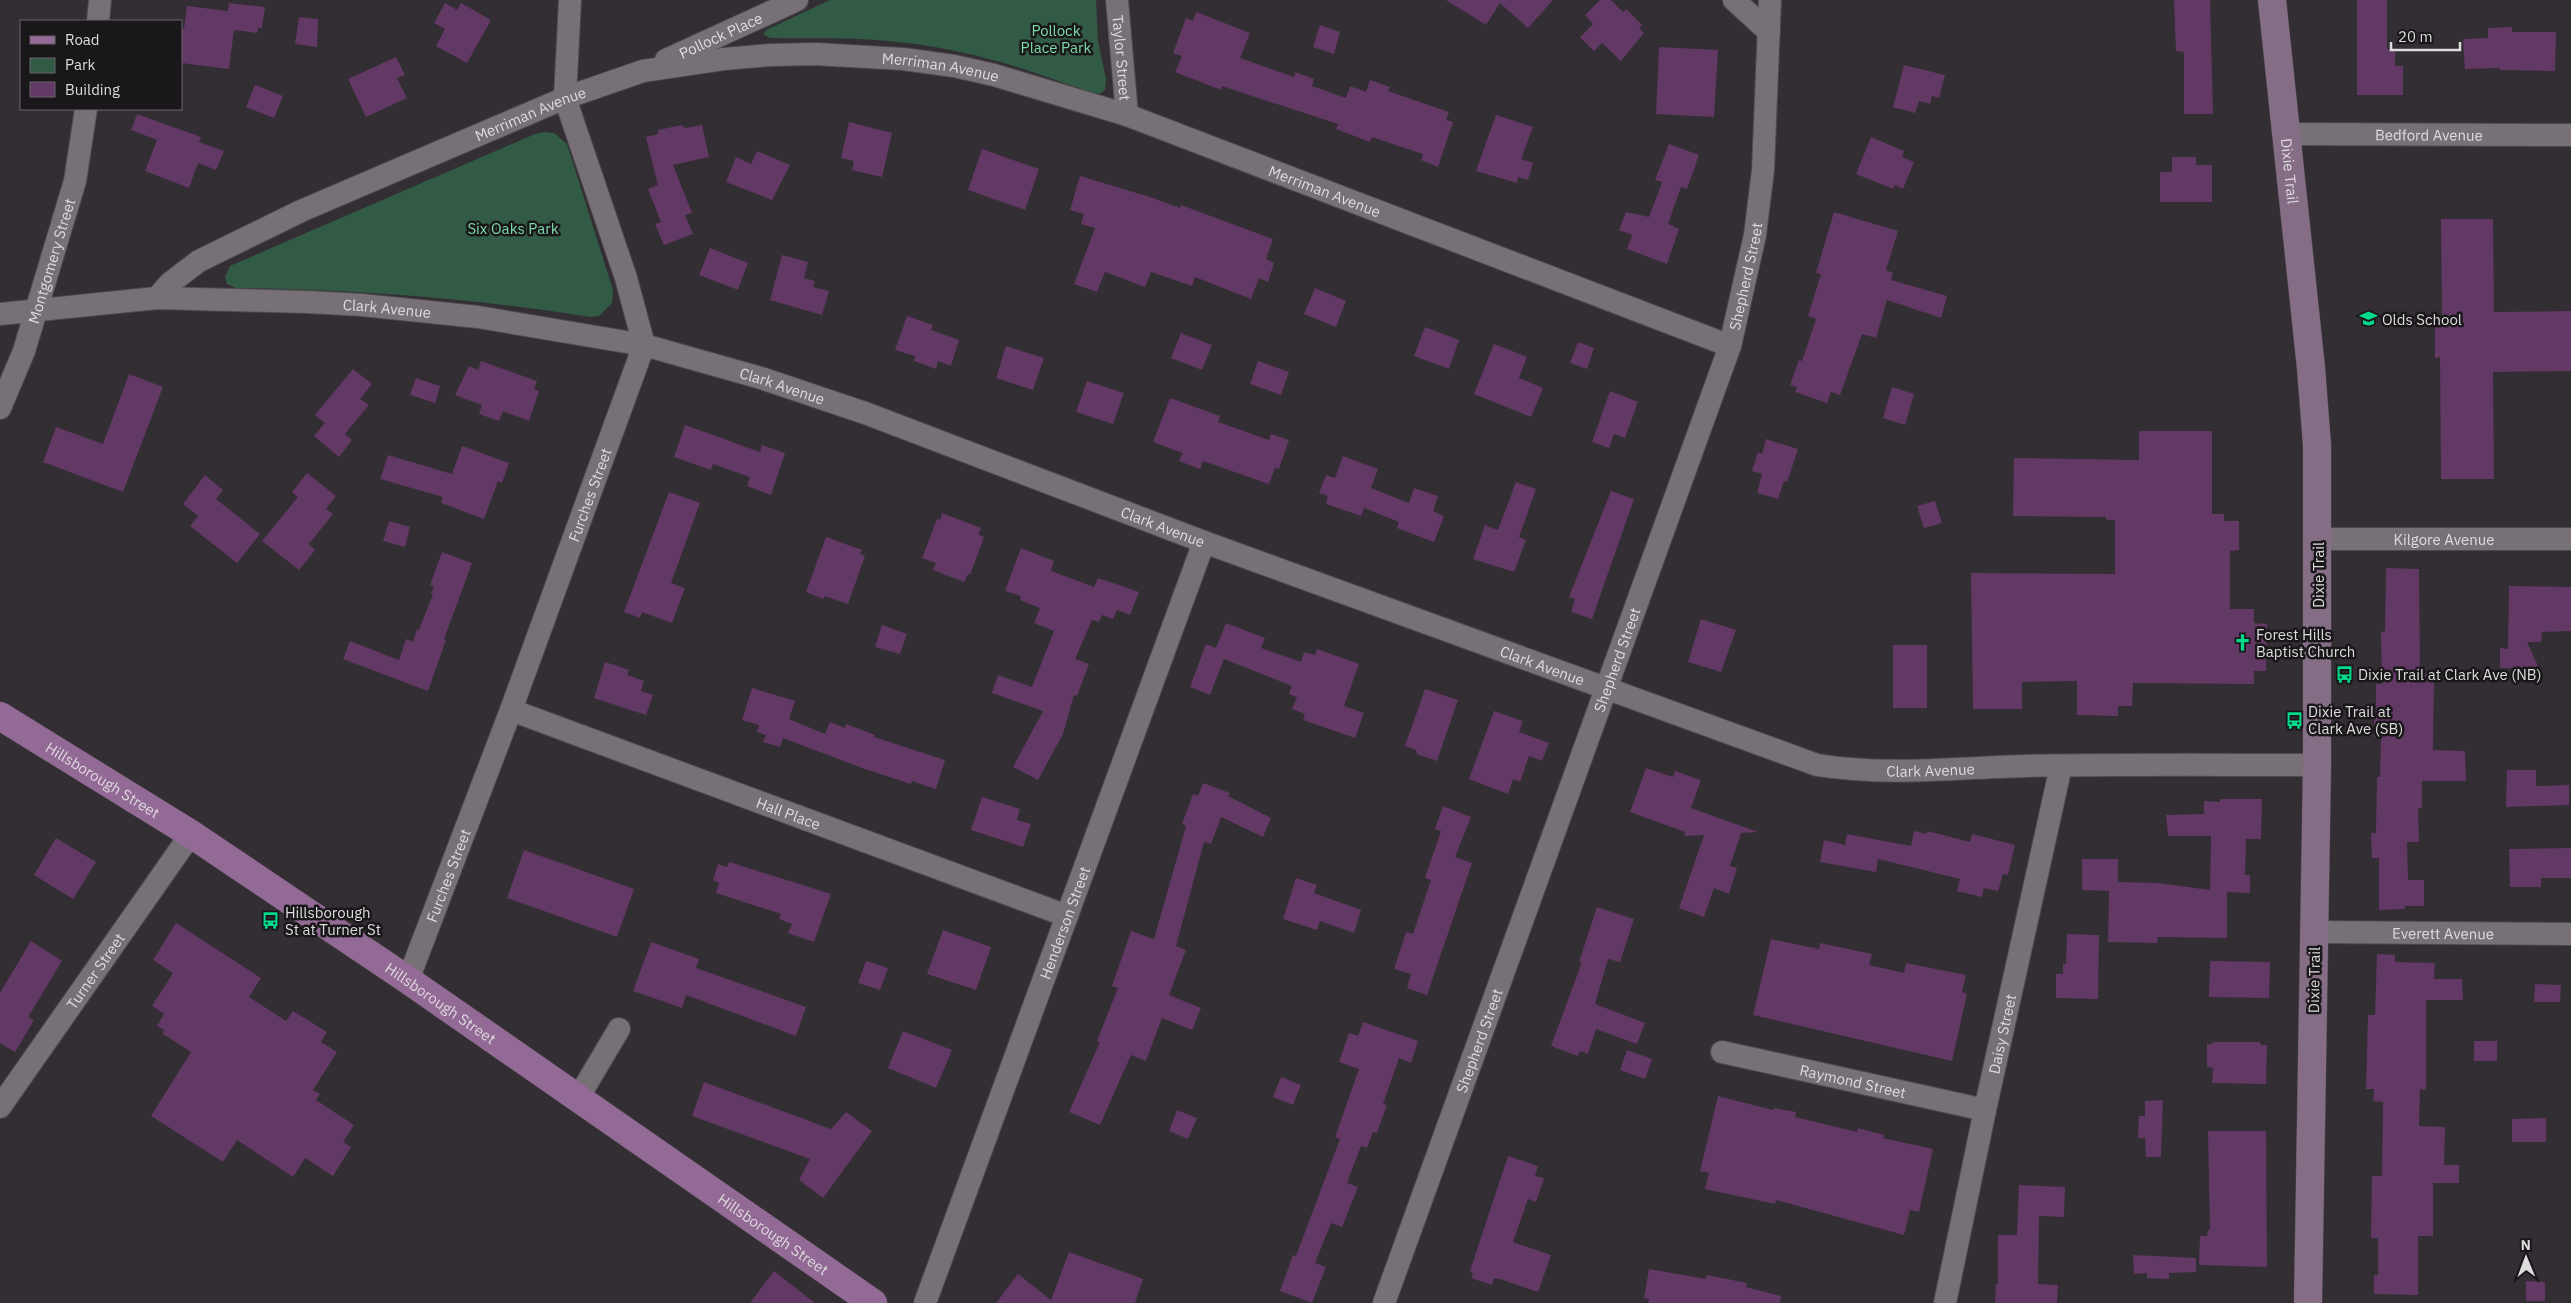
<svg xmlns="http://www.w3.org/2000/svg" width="2571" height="1303" font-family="'IBM Plex Sans',sans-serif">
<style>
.green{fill:#325b45}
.building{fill:#623864}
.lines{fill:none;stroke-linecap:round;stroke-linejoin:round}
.minor-casing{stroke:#4e494e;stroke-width:24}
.secondary-casing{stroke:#4e494e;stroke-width:29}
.primary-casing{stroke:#4e494e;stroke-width:29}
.minor{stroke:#777177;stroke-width:22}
.secondary{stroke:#856d86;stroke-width:28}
.primary{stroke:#936995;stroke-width:28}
.labels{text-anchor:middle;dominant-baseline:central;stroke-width:5;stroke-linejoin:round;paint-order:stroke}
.park-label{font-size:15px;fill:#7bdaa6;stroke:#191719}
.street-label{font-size:15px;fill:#dedbde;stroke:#191719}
.poi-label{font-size:15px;fill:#dedbde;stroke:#191719;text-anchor:start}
</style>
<rect width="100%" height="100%" fill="#332e33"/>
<path class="green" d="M830,0h266l2,41 8,38 -1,11 -4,3 -7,1c-67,-26 -134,-47 -206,-53 -39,-4 -79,-2 -118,-3l-7,-4 5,-5z
M545,132l9,1 13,11 46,146 -1,13 -13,13 -9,1c-119,-19 -234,-27 -354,-29l-9,-4 -2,-7 5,-11 305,-132z"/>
<path class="building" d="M1446,0h107l-25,28 -28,-25 -14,22z
M1600,0h11l12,12 3,-3 16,16 -3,3 5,5 -23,28 -19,-18 -8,8 -14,-14 13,-13 -8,-9z
M2174,0h36l3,114h-29v-62l-8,-1z
M2357,0h30v49h8v17h8v29h-46z
M229,3l36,4 -3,21h-4l-1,5 -23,-3 -5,39 -48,-6v-34h3l3,-23 41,5z
M445,3l12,7 4,-7 30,17 -24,43 -31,-17 9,-17 -11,-6z
M1196,12l54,21 -10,25 54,19 1,-5 19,7 -2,7 34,12 4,-12 16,6 4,-12 20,7 -2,4 61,21 -3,8 7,2 -15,45 -17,-7 2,-6 -51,-17 -2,5 -34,-13 2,-5 -116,-38 -1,4 -46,-18 7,-16 -9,-3 13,-35 7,3z
M299,17l19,2 -1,28 -22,-3z
M1320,25l20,7 -6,22 -21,-7z
M2512,27v5h44l-1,39 -55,-1v-2l-35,1 -2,-30 25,-1v-10z
M1659,47l59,3 -4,67 -58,-3z
M396,57l9,18 -8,3 10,20 -41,19 -18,-38z
M1904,65l41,10 -6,23 -7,-2 -2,8 -11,-3 -4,12 -22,-6z
M255,85l28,11 -9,22 -28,-11z
M137,114l64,23 -2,5 25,9 -8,19 -18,-7 -9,25 -44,-17 12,-31 -26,-10z
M1496,115l37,12 -12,32 12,4 -5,17 -10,-3 -1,6 -41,-12z
M849,122l43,11 -10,44 -30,-7 2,-9 -13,-3z
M682,125l3,3 17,-3 7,32 -36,8 19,48 -7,2 8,19 -29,11 -9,-21 6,-2 -13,-33 10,-4 -12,-48 12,-3v-4z
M1871,137l33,14 -2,6 12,5 -11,27 -8,-4 -2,4 -37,-15z
M1669,144l30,11 -12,34 -6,-2 -13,37 11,5 -12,35 -40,-15 5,-14 -13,-5 7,-18 23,5 13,-35 -7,-2z
M982,149l57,20 -14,41 -57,-20z
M757,151l33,14 -18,35 -46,-18 10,-25 15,7z
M2172,157h24v8h16v37h-52v-30h12z
M1080,176l70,21 30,11 1,-3 92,34 -7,20 8,4 -6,19 -9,-4 -8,21 -56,-22 -3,9 -41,-14 -6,15 -40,-15 -8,20 -23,-8 21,-56 -14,-4 3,-10 -14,-4z
M1834,212l64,19 -12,39 7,3 -2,7 56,16 -6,22 -54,-18 -11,38 -14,-4 -22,61 -9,-3 -4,11 -32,-11 2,-5 -7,-2 9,-25 3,1 14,-42 -8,-3 13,-42 -5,-1z
M2441,219h52l1,93 77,-1v60l-78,1 1,107h-53l-1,-122 -5,1v-34h7z
M710,248l38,15 -10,27 -39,-15z
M782,255l26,7 -4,16 11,3 -2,6 16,4 -7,24 -52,-15z
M1315,288l31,13 -10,26 -32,-13z
M907,316l26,9 -2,5 28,10 -8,26 -13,-5 -2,8 -22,-8 1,-5 -20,-6z
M1425,327l34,13 -10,29 -35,-13z
M1181,333l31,12 -10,25 -31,-12z
M1578,342l16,6 -7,21 -17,-6z
M1494,344l33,13 -8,21 24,10 -12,29 -57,-23z
M1006,346l38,12 -11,32 -37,-12z
M481,361l56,20 -3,8 5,2 -10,30 -26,-10 -4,10 -20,-7 3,-9 -27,-10 14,-29 9,4z
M1258,361l31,11 -8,23 -31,-11z
M353,369l19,15 -12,15 9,6 -24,29 7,6 -13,17 -25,-21 11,-13 -10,-8z
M129,374l34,13 -40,105 -80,-30 13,-35 47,17z
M416,378l24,8 -5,17 -25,-8z
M1087,381l37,12 -11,31 -37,-12z
M1892,387l22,7 -9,31 -22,-7z
M1610,391l28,11 -13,36 -11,-4 -5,14 -17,-6z
M1170,398l50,18 -2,6 51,18 2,-6 18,6 -10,29 -4,-1 -6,16 -66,-23 -3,8 -21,-8 4,-8 -30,-11z
M685,425l75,27 2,-7 23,8 -14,42 -24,-9 3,-9 -37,-13 -2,6 -37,-13z
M2139,431h73v83h12v7h15v29l-9,1v58h24v14l13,1 -1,47h-12v13l-121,-1 -1,23h-14v10l-41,-1v-34l-55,1v27h-49l-2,-136 144,1v-54h-9v-3l-93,-1 1,-58 125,2z
M1766,439l32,10 -11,33 -3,-1 -6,18 -21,-6 5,-19 -10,-3 6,-19 4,2z
M462,446l47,17 -7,20 -4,-2 -14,38 -43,-16 2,-6 -63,-18 8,-24 64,19z
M1343,456l35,13 -7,19 38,15 5,-15 24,8 -5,15 11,5 -10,26 -37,-14 2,-6 -35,-14 -3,8 -35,-12 2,-8 -9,-3 7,-18 9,3z
M307,473l29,23 -10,13 7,5 -24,30 6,6 -16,20 -37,-29 36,-44 -6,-5z
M205,475l18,15 -7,9 44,35 -23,29 -47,-37 8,-10 -15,-12z
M1516,482l20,7 -17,48 7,3 -12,32 -41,-13 12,-34 13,5z
M1611,491l23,8 -42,120 -21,-7 4,-13 -6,-2z
M669,492l31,11 -29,80 14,5 -13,35 -30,-11 -2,6 -16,-6z
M1935,501l7,22 -18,5 -7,-22z
M942,513l39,15 -3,6 6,3 -14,38 -2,-1 -4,8 -31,-12 3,-7 -14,-5 15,-39 3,1z
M389,521l21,6 -5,20 -22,-6z
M826,537l36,13 -2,4 5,2 -17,48 -23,-8 -2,3 -17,-7z
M1021,548l33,13 -3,10 43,16 4,-9 41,14 -9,23 -13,-5 -4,9 -11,-4 -3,7 -7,-2 -17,39 14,5 -12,32 -3,-1 -11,39 -25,46 -25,-13 30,-56 -51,-18 6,-18 34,12 22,-56 -20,-8 6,-15 -20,-8 1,-4 -16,-5z
M442,552l30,11 -28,76 2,1 -18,51 -85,-32 7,-18 49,19 7,-21 7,3 4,-13 2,1 14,-36h-2l3,-8 -4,-1z
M2386,568l33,1 1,104 14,1 -1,76 32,1 1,30h-44v27h-4l1,34h-12l1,38h16v26h-19v3l-26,1v-52h-7l-1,-25h5l1,-56h3l1,-40h-7v-19h2v-34h6l-1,-52 4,-1z
M2509,586l62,1v44l-29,1 -1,10h-14l12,26h-39v-20l8,1z
M1701,619l35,11 -15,42 -33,-10z
M1226,623l39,15 -4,10 40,14 3,-10 11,3 2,-6 42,15 -15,42 20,7 -9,25 -52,-18 2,-6 -13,-5 5,-12 -8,-3 3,-8 -68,-27 -14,36 -20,-8 16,-43 10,4z
M882,625l25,9 -7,20 -25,-7z
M1893,645h34v63h-34z
M605,662l24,8 -2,5 17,6 -3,10 12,4 -7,20 -52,-17z
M752,688l43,13 -6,18 36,15 5,-12 15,6 1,-4 29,11 -1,2 71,23 -9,29 -24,-8 -1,3 -49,-16 -79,-30 -3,9 -17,-5 3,-7 -9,-3 2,-7 -17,-5z
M1425,689l33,11 -21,61 -20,-7 -1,-4 -11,-4z
M1494,711l29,10 -4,11 30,11 -7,18 -13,-5 -9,26 -7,-3 -5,15 -39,-15z
M1646,768l27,9 2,-6 26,9 -10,28 67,24 -17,1 -11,33 7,2 -8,26 -15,-6 -10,29 -25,-9 25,-73 -19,1v-4l-55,-20z
M2507,770h29v16l33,-1v20l-63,2z
M1203,783l27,10 -2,3 43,22 -8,19 -42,-20 -10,27 -7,-2 -28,104 10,4 -17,45 32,13 -9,22 -30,-12 -16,43 -15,-6 -31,70 -31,-13 31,-70 -3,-1 21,-53 -6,-2 19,-55 23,8 32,-113 -4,-2 11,-30 5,2z
M982,797l38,12 -3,11 14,4 -8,23 -52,-17z
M2220,799h42l-1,40h-15l-1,36h5v18l-23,-1v46l-70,-1 1,6 -50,-1 1,-51 -27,-1v-31h36v23l40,1 52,7 1,-54h-43l-2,-21 38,-1v-13l16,1z
M1443,806l28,11 -16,40 17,6 -45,132 -20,-7 4,-14 -17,-5 12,-37 7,2 18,-54 -6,-2 16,-47 -6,-2z
M1914,831l12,3 1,-3 43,11 2,-8 43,11 -7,30 -5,-1 -5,17 -14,-3 -2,9 -25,-6 3,-12 -82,-20 -2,13 -56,-10 4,-22 21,5 2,-11 64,12z
M56,838l40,24 -23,37 -39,-24z
M2571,848v30h-30v9h-31l-1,-38z
M524,850l110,39 -17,48 -110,-39z
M729,862l102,32 -17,48 -26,-9 4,-9 -13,-5 2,-5 -65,-21 3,-10 -6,-3 5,-16 9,3z
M1296,878l21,7 -3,8 47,17 -7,23 -34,-12 -3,9 -34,-11z
M1597,907l37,12 -14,43 -12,-3 -13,45 50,19 -8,21 -41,-15 -8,25 -8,-3 -2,5 -27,-10 31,-84h-3z
M176,923l85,55 -12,19 37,24 7,-10 34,21 -6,10 16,10 -24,38 7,4 -4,6 38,25 -11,17 8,5 -18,29 -28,-18 -12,19 -56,-37 -14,22 -72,-46 40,-64 -28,-18 1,-4 -7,-4 7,-12 -12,-8 21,-33 -20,-13z
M943,930l48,17 -15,43 -49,-16z
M2067,934l32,1 -1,64 -42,-1v-24h7v-10h3z
M1771,939l48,10 1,-6 52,11 -3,11 35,8 2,-10 60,12 -4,17 5,2 -15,67 -199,-46z
M31,941l31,20 -34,56 6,3 -19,32 -15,-9v-50z
M651,942l48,17 -3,9 110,39 -10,29 -110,-41 -4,13 -49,-17z
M2377,954l18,1v7l40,1 -1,16h28l1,21h-37v90l-6,-1 -1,37 26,1 -1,38h15v18h-26v53h-15v59l-44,-1v-19h4v-37h-7l1,-62h10l1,-74 -10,-1 1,-12h-8l2,-74h7z
M866,961l22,7 -8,22 -22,-7z
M2210,961l60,1 -1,36 -60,-1z
M2535,984l26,1 -1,17h-26z
M1363,1022l55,19 -7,22 -12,-5 -16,46 4,1 -10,28 -4,-1 -6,16 -6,-2 -14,37 11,4 -16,40 -11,-4 -16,40 11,4 -14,36 -32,-12 13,-36 3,1 44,-117 -5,-2 24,-68 -20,-7 10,-29 9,3z
M903,1031l49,19 -16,38 -48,-20z
M2474,1041h23v20h-23z
M2213,1042h47l1,3h6l-1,39 -54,-1 1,-15 -6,-1v-23h5z
M1627,1050l25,9 -7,20 -25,-9z
M1281,1077l20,8 -8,20 -20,-8z
M704,1082l127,47 15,-17 26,19 -49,67 -24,-18 11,-21 -118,-43z
M1718,1096l55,14 1,-2 22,4 -1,5 62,15 1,-4 26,7 -1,3 50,11 -14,63 -9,-2 -6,25 -128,-35 -1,4 -70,-15 4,-16 -9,-2z
M2163,1100l-2,57h-15l-1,-19h-7l1,-22h6v-15z
M1177,1110l20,8 -9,21 -19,-8z
M2546,1118v24h-34v-23z
M2208,1131h58l1,136 -68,-2 1,-29h7l1,-6h2z
M1508,1156l30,10 -3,10 9,2 -8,24 -8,-3 -15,43 38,13 -13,37 -38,-13 -6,-1 -2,7 -21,-7 2,-5 -3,-2z
M2019,1185l46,2 -1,30 -25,-1 -1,68 20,1 -1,18h-62l1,-19h2v-49h19z
M1069,1252l74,27 -8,24h-139l22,-29 33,26z
M2133,1255l63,3v14l-27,1v6l-22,-1v-5l-13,1z
M1649,1269l57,10 1,-4 40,8 -1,4 35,9 -1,7h-132l1,-4 -5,-1z
M774,1271l41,32h-65z
M2526,1281l19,1v19h-19z"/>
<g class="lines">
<defs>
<g id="minor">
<path id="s1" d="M1117,0l10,115"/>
<path d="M1734,0l35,32"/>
<path d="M98,21l2,-21"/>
<path id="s2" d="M666,60l131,-60"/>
<path id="s3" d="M2287,134l284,1"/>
<path id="s4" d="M157,298l13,-15 29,-22 102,-50 264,-113 78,-27 81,-12 46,-4 45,-1 88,5 51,7 40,9 133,40 603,231"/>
<path id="s5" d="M0,314l157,-16 151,4 54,3 116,12 166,28 117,33 104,35 339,129 613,223c68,11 139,3 208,1 97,-2 195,-1 292,-1"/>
<path id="s6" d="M0,408l24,-57 51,-170 11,-72"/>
<path id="s7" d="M2318,539h253"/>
<path id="s8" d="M511,710l556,206"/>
<path id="s9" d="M2315,932l256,2"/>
<path id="s10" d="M408,980l103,-270 133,-365 -18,-67 -61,-180 5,-98"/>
<path id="s11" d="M1722,1052l263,58"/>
<path d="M578,1098l41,-69"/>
<path id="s12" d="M0,1107l191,-273"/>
<path id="s13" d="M925,1303l279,-761"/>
<path id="s14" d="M1384,1303l346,-957 25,-111 8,-65 7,-170"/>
<path id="s15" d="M1945,1303l40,-193 76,-344"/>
</g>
<g id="secondary">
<path id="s16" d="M2272,0l39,368 6,77v320l-9,538"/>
</g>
<g id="primary">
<path id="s17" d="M0,716l191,118 217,146 465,323"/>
</g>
</defs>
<use href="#minor" class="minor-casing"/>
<use href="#secondary" class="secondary-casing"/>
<use href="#primary" class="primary-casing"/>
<use href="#minor" class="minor"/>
<use href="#secondary" class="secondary"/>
<use href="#primary" class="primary"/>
</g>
<defs>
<symbol id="school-bare" viewBox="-9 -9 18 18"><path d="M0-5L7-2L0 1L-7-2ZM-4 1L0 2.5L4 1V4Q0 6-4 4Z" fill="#02d98b" stroke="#191719" stroke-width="2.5" paint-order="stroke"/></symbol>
<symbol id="church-bare" viewBox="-9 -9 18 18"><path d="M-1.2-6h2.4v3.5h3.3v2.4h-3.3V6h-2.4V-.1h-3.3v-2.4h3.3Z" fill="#02d98b" stroke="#191719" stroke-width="2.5" paint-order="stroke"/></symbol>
<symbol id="bus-bare" viewBox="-9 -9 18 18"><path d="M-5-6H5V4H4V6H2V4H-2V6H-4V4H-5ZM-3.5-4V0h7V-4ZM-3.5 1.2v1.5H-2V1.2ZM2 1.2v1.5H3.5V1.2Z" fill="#02d98b" stroke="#191719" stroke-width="2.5" paint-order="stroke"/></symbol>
</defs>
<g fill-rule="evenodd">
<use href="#school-bare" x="2356" y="306" width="25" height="25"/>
<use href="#church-bare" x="2230" y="630" width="25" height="25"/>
<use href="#bus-bare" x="2332" y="662" width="25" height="25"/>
<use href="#bus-bare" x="2282" y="708" width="25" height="25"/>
<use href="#bus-bare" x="258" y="908" width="25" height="25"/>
</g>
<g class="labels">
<g class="park-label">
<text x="1056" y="30">Pollock<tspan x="1056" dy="17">Place Park</tspan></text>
<text x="513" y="228">Six Oaks Park</text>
</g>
<g class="street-label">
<text stroke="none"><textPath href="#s2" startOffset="60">Pollock Place</textPath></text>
<text stroke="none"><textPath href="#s1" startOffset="58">Taylor Street</textPath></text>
<text stroke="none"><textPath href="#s4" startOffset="839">Merriman Avenue</textPath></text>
<text stroke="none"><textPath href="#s4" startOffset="419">Merriman Avenue</textPath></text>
<text stroke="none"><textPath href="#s3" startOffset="142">Bedford Avenue</textPath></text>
<text stroke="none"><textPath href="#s16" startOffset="172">Dixie Trail</textPath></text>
<text stroke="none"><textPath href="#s4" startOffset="1244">Merriman Avenue</textPath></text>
<text stroke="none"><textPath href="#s6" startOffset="156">Montgomery Street</textPath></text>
<text stroke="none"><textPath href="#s14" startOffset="1089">Shepherd Street</textPath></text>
<text stroke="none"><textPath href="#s5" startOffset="388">Clark Avenue</textPath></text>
<text stroke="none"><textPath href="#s5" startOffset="792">Clark Avenue</textPath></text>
<text stroke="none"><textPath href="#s10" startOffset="518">Furches Street</textPath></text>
<text stroke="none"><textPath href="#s5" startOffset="1198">Clark Avenue</textPath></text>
<text stroke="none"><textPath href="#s7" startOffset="126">Kilgore Avenue</textPath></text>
<text transform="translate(2318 575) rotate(-90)">Dixie Trail</text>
<text stroke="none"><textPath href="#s14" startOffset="684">Shepherd Street</textPath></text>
<text stroke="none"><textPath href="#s5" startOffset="1602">Clark Avenue</textPath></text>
<text stroke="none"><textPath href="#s5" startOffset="2008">Clark Avenue</textPath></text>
<text stroke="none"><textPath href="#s17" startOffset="121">Hillsborough Street</textPath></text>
<text stroke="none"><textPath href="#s8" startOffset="296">Hall Place</textPath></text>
<text stroke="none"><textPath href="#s10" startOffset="112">Furches Street</textPath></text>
<text stroke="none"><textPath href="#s13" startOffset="405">Henderson Street</textPath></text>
<text stroke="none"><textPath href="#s9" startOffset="128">Everett Avenue</textPath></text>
<text stroke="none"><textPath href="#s12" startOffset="166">Turner Street</textPath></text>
<text transform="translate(2314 980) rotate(-89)">Dixie Trail</text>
<text stroke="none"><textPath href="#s17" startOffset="526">Hillsborough Street</textPath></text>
<text stroke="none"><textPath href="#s15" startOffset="275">Daisy Street</textPath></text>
<text stroke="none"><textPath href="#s14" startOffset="279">Shepherd Street</textPath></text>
<text stroke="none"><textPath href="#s11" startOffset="134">Raymond Street</textPath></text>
<text stroke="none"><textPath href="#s17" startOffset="931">Hillsborough Street</textPath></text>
</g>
<g class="poi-label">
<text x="2382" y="319">Olds School</text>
<text x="2256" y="634">Forest Hills<tspan x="2256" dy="17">Baptist Church</tspan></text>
<text x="2358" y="674">Dixie Trail at Clark Ave (NB)</text>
<text x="2308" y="711">Dixie Trail at<tspan x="2308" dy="17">Clark Ave (SB)</tspan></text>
<text x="285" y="912">Hillsborough<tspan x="285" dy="17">St at Turner St</tspan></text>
</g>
</g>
<rect x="20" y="20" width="162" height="90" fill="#191719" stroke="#686568"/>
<rect x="30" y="36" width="25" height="8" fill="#936995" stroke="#686568"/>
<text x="65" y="45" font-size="15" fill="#dedbde">Road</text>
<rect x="30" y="58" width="25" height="15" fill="#325b45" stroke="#686568"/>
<text x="65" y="70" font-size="15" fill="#dedbde">Park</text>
<rect x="30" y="82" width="25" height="15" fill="#623864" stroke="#686568"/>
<text x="65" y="95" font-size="15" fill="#dedbde">Building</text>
<g transform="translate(2526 1258) rotate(359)" stroke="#191719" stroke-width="4" paint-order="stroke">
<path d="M0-4L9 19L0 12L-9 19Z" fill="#dedbde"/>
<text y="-8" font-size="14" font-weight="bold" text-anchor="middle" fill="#dedbde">N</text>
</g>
<path d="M2391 42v8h69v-8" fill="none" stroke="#dedbde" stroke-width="2.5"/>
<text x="2398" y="42" font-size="15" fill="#dedbde" stroke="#191719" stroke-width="4" paint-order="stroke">20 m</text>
</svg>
